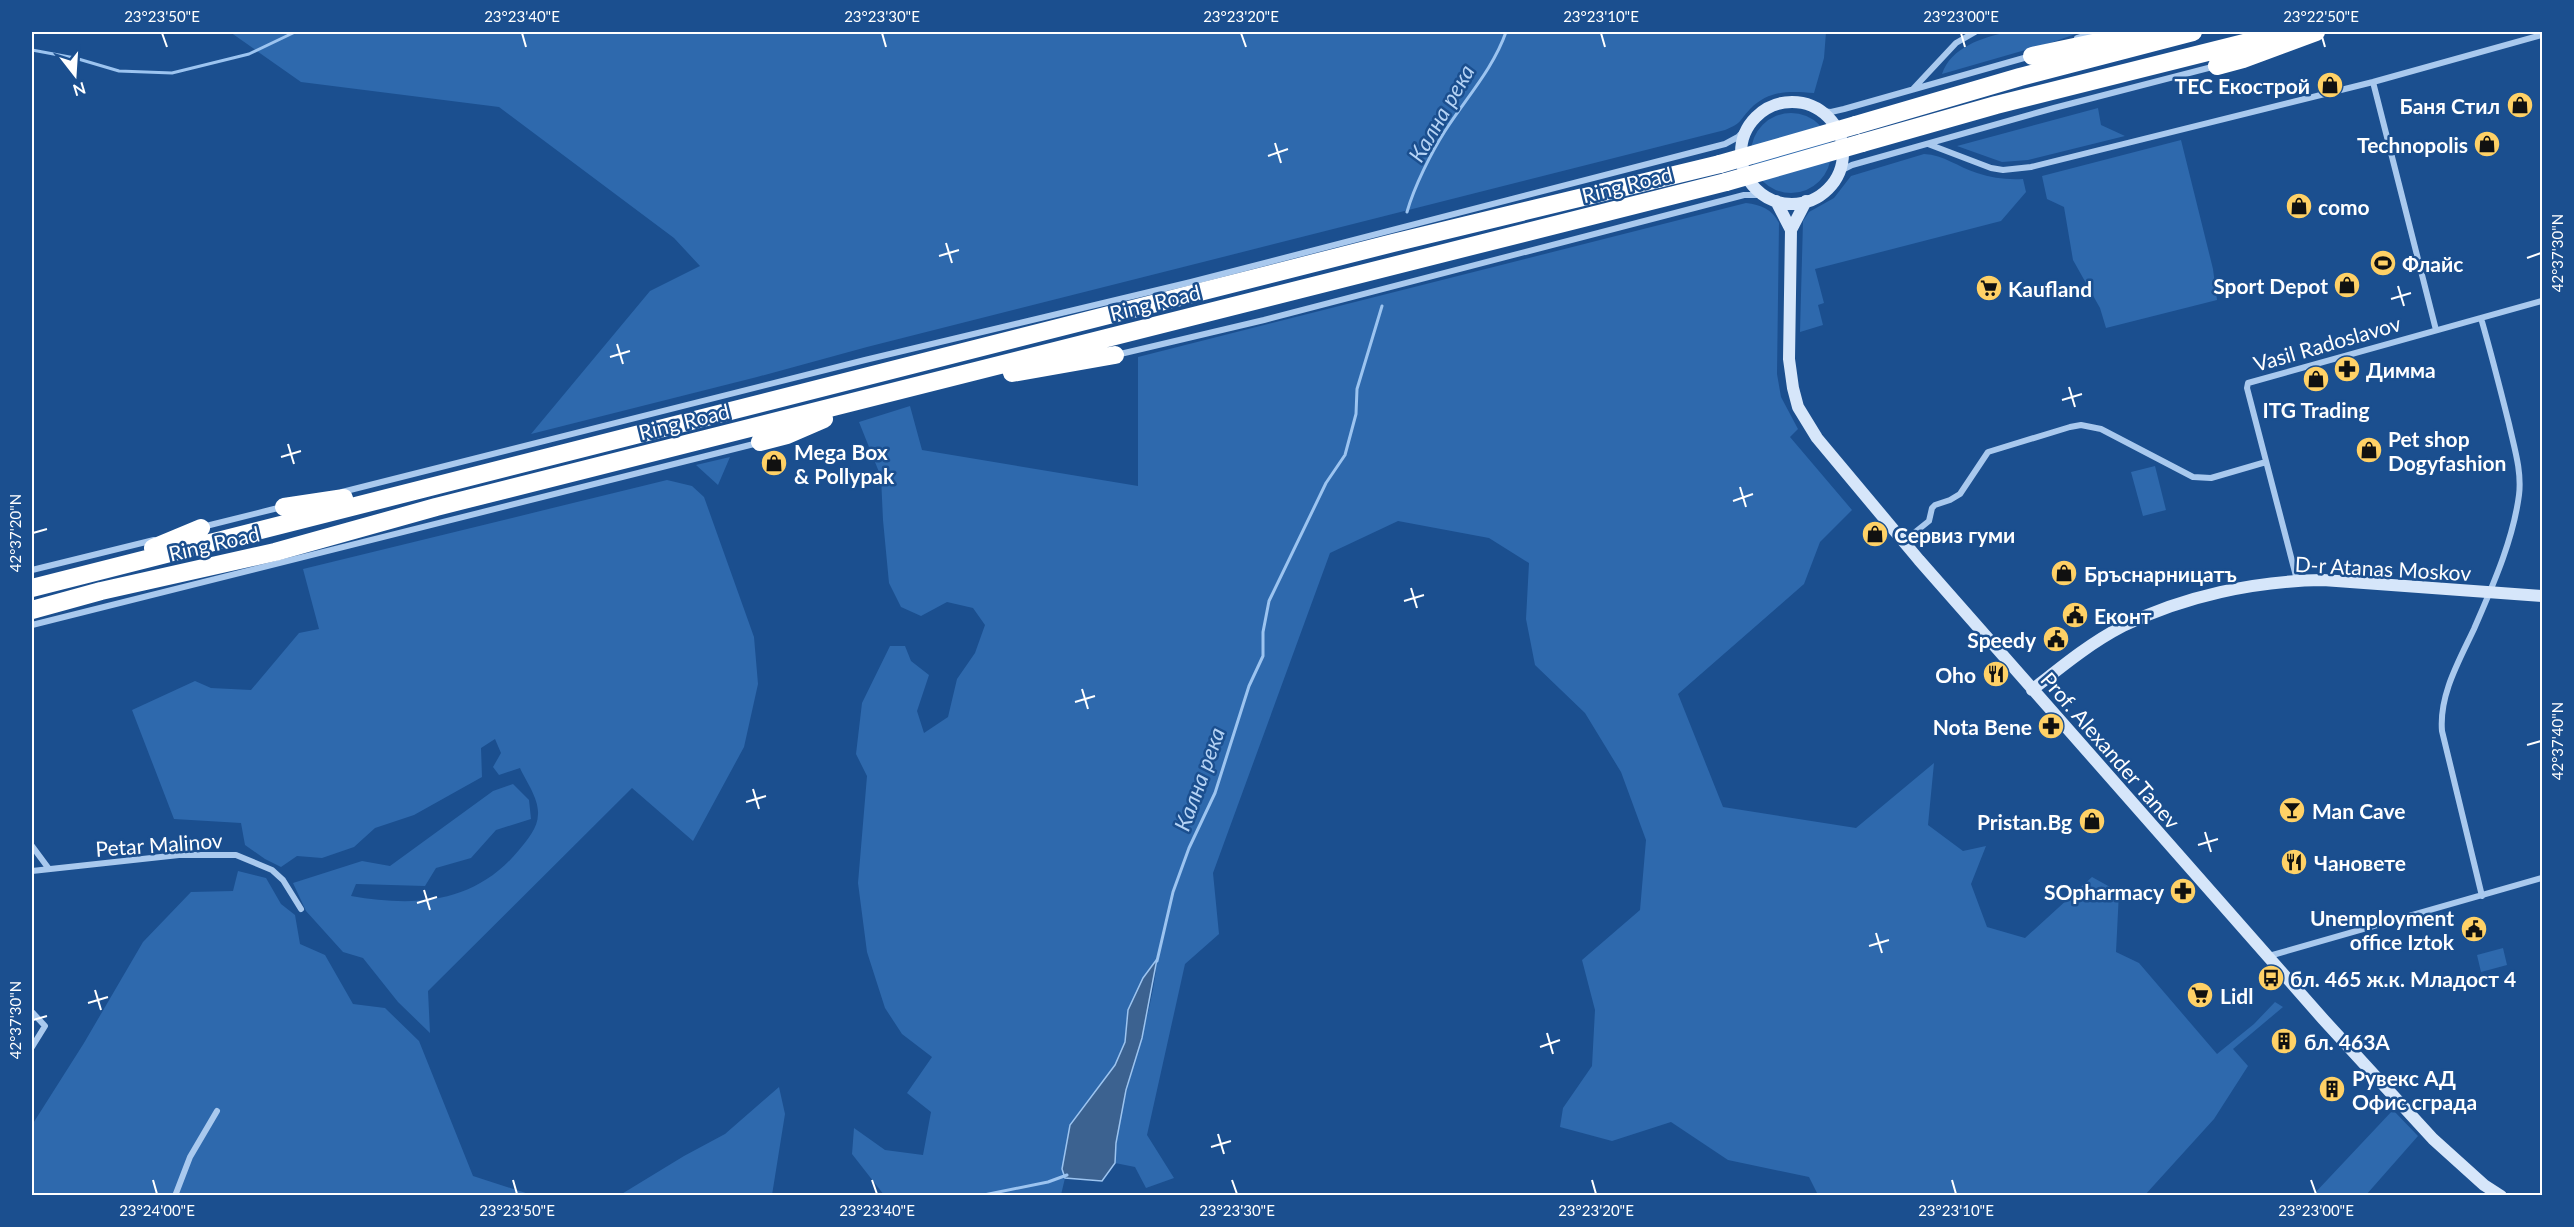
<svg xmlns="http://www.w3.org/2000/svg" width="2574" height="1227" font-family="Lato,sans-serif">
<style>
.green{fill:#2e69ad}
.water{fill:#3c6290;stroke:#9cc4f0;stroke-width:1.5}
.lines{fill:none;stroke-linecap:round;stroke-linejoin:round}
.stream{stroke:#9cc4f0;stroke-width:3}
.street{stroke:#a9c9ee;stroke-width:6}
.secondary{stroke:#d6e6fa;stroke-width:12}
.highway{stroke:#fff;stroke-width:18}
.highway-bridge{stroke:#fff;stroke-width:18}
.ticks{fill:none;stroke:#fff;stroke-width:2}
.labels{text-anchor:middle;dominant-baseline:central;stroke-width:5;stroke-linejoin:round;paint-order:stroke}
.poi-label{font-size:21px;font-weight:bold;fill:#fff;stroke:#1b4f8f;text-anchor:start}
.street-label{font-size:21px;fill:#fff;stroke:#1b4f8f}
.water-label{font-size:22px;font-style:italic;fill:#b5d3f5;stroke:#1b4f8f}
.neatline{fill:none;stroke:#fff;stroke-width:2}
.ticks-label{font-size:15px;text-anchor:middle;fill:#fff}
</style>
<rect width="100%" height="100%" fill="#1b4f8f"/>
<path class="green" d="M230,32h1596l-2,26 -10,35c-25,-2 -45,-3 -64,16 -11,12 -8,14 -25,21l-858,217 -110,30 -226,57 119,-143 50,-25 -26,-28 -175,-131 -198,-25z
M2007,32h74l-28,10 -111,32c9,-27 40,-36 65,-42z
M2098,108l3,17 24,11 -97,24 -26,2 -45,-16z
M1751 153a40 40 0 1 1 80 0a40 40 0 1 1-80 0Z
M2181,140l32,129 4,31 -111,28 -6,-20 -27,-48 -9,-53 -17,-8 -5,-23z
M1924,154c20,1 34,13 53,19 15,5 30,7 46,6l3,13 -25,29 -186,48 9,34 -6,2 5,20 -23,7 3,-111 6,-9 25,-14 17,-22z
M1746,203c15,2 26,6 33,20l-2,151 4,23 17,32 -8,8 62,73 -32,32 -16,42 -126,110 45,113 133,21 78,-65 -6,62 35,26 23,-5 -15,38 16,43 38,11 67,-61 27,15 -3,60 23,11 78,91 37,-30 21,-22 8,5 -50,42 15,17 -34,53 -69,76h-327l-9,-18 -81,-17 -57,-38 -59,19 -52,-14 3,-19 29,-42 3,-56 -13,-50 58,-50 6,-70 -25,-68 -36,-59 -50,-48 -9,-46 3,-56 -40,-25 -91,-17 -68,32 -117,320 6,61 -34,30 -38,171 27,43 -28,10 -11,-21 -20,-4c3,-70 36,-134 42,-203l-29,50 -3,32 -10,23 -45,60 -8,44 3,9 -4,17h-177l-32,-41 2,-26 31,22 38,5 8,-43 -24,-19 25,-36 -30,-23 -17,-26 -18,-56 -9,-69 9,-107 -11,-22 6,-51 28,-57h15l6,15 18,14 -12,36 7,22 24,-16 9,-38 18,-26 10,-28 -12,-17 -26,-6 -26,14 -20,-9 -12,-24 -6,-63 -2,-43 -22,-55 51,-16 12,44 216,36v-129z
M730,457l-12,28 -22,-20z
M2155,466l11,44 -23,6 -12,-44z
M667,480l25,6 12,11 50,140 4,47 -14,63 -51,94 -61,-53 -204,203 2,42 -32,-31 -35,-44 -20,-6 -37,-41 -13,-28 69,-22 28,5 103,-75 20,-7 16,16 2,19 -35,11 -25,28 -35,10 -11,18 -69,-2 -5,12c64,11 124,8 168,-46 8,-10 19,-22 19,-36 1,-15 -12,-33 -18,-46l-21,7 -6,-8 8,-14 -6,-14 -14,9 1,29 -68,38 -39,13 -21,19 -32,11 -25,-2 -16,11 -16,-8 -20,-14 -4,-22 -67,-4 -42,-109 63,-29 16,7 40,2 48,-57 20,-4 -16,-60z
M238,871l28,7 15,26 14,11 5,29 25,11 28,49 32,4 34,33 54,135 59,19h-500v-70l52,-82 59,-101 48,-50 42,-1z
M2503,948l4,17 -26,7 -4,-17z
M779,1087l6,27 -13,81h-152l64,-39 41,-22z
M2393,1110l25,26 -52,59h-53z"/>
<path class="water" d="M1157,959l-15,79 -16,52 -10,53 -1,20 -13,18 -37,-3 -3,-9 8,-44 45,-60 10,-23 3,-32 15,-32z"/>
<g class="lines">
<path class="stream" d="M32,50l43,8 44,13 53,2 77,-19 46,-22
M1407,212c7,-25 24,-59 38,-81 21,-33 48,-62 61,-99
M1157,961l16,-69 16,-44 26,-55 34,-107 14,-30v-24l6,-31 57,-118 19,-28 11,-41 1,-25 25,-83
M979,1196l69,-14 19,-7"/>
<path class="street" d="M2077,38l19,-6
M2373,82l63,248
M1913,89l43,-46 19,-11
M1821,111l10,1 13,-3 187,-53
M1928,144l63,24 12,2 28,-3 342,-85 169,-47
M1838,172l14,-7 202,-57 162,-42
M2481,318c10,35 19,70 28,106 5,23 13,47 10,71 -6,46 -27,92 -45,134 -15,32 -35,66 -32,102l40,165
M1116,355l148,-35 480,-125h20
M342,492l523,-132 326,-78 534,-138 13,-7 11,-12
M202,527l80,-20
M1904,541l25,-20 3,-13 3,-3 15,-5 10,-6 28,-42 82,-25 11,-2 20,4 92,48 18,1 55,-16
M32,570l122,-30
M2297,580l-50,-192 1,-5 294,-82
M32,625l726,-182
M32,846l17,23
M32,871l147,-16h57l36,15 11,10 18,29
M2269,956l273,-78
M32,1012l13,14 -13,21
M175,1196l15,-39 27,-46"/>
<path class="secondary" d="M1741 153a51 51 0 1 1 102 0a51 51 0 1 1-102 0Z
M1776,201l15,29 -2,129 4,29 5,19 19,31 102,122 404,459 110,120 51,46 17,11
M1791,230l15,-29
M2032,690c29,-23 58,-47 91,-64 61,-30 132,-45 200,-46l219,16"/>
<path class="highway" d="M2032,56l113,-24
M2217,66l26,-7 73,-27
M1856,125l164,-48 173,-45
M1862,143l134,-38 292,-73
M1012,373l103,-18
M760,442l27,-7 37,-16
M284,507l60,-9
M153,548l48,-20
M32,588l1361,-345 327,-79
M32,610l69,-19 174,-39 161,-45 1290,-325"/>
<path class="highway-bridge" d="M1720,164l136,-39
M1726,182l136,-39"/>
</g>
<path class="ticks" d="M162,33l5,14M522,33l4,14M882,33l4,14M1241,33l5,14M1601,33l4,14M1961,33l4,14M2321,33l4,14M1275,143l6,20M1268,156l20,-7M946,243l6,20M939,256l20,-6M2527,258l14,-5M2398,286l6,20M2391,299l20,-6M617,344l6,20M610,357l20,-6M2069,387l6,20M2062,400l20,-6M288,444l6,20M281,457l20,-6M1740,487l6,20M1733,501l20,-7M33,533l14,-4M1411,588l6,20M1404,601l20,-6M1082,689l6,20M1075,702l20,-6M2527,745l14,-4M753,789l6,20M746,802l20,-6M2205,832l6,20M2198,845l20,-6M424,890l6,20M417,903l20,-6M1876,933l6,20M1869,946l20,-6M95,990l6,20M88,1003l20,-6M33,1020l14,-4M1547,1033l6,21M1540,1047l20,-7M1218,1134l6,20M1211,1147l20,-6M153,1180l4,14M513,1180l4,14M872,1180l5,14M1232,1180l5,14M1592,1180l4,14M1952,1180l4,14M2311,1180l5,14"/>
<defs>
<symbol id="shop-disc" viewBox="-11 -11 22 22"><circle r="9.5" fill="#ffd166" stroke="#1b4f8f"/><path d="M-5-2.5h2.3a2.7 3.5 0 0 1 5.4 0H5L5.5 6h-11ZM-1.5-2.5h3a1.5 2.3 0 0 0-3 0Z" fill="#111"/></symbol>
<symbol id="stadium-disc" viewBox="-11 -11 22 22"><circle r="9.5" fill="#ffd166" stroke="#1b4f8f"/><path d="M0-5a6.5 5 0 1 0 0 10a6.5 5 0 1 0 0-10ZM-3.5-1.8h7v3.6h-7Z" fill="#111"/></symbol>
<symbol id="supermarket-disc" viewBox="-11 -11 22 22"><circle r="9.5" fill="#ffd166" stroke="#1b4f8f"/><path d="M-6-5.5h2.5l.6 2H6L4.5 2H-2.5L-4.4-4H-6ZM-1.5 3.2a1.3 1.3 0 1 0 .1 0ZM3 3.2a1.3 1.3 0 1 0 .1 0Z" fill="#111"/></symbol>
<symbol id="pharmacy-disc" viewBox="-11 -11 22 22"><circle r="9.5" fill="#ffd166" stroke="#1b4f8f"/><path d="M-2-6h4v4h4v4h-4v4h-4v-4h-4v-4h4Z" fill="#111"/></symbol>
<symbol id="civic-disc" viewBox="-11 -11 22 22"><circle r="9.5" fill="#ffd166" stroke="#1b4f8f"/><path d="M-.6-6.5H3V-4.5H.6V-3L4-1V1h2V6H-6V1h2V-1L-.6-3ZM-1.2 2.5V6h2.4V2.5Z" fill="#111"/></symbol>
<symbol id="restaurant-disc" viewBox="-11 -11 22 22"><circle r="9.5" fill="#ffd166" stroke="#1b4f8f"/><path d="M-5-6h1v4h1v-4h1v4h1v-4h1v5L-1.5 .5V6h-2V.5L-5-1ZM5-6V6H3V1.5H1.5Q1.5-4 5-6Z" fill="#111"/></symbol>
<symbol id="bar-disc" viewBox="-11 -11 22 22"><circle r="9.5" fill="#ffd166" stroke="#1b4f8f"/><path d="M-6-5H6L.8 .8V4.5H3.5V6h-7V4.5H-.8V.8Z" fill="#111"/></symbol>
<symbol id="bus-disc" viewBox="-11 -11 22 22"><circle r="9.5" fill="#ffd166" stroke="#1b4f8f"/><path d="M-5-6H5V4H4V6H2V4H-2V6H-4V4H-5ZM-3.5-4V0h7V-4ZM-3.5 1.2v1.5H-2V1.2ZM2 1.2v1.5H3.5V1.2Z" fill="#111"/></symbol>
<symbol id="building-disc" viewBox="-11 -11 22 22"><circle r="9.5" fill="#ffd166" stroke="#1b4f8f"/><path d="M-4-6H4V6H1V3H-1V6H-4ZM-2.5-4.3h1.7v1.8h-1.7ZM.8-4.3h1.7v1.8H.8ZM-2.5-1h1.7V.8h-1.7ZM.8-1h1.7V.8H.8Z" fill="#111"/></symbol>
</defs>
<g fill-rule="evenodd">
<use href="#shop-disc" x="2315" y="70" width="30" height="30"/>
<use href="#shop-disc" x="2505" y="90" width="30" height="30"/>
<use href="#shop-disc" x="2472" y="129" width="30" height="30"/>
<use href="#shop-disc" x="2284" y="191" width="30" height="30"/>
<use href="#stadium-disc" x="2368" y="248" width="30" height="30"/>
<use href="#shop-disc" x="2332" y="270" width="30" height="30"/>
<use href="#supermarket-disc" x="1974" y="273" width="30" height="30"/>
<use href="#pharmacy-disc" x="2332" y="354" width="30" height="30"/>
<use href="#shop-disc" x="2301" y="364" width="30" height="30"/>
<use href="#shop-disc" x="2354" y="435" width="30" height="30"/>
<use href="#shop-disc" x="759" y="448" width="30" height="30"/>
<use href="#shop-disc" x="1860" y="519" width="30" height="30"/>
<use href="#shop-disc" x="2049" y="558" width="30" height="30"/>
<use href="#civic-disc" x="2060" y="600" width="30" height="30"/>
<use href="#civic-disc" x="2041" y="624" width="30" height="30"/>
<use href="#restaurant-disc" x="1981" y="659" width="30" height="30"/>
<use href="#pharmacy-disc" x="2036" y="711" width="30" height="30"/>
<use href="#bar-disc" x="2277" y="795" width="30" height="30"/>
<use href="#shop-disc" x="2077" y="806" width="30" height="30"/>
<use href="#restaurant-disc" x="2279" y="847" width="30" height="30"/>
<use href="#pharmacy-disc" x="2168" y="876" width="30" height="30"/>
<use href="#civic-disc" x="2459" y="914" width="30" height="30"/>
<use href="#bus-disc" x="2256" y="963" width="30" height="30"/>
<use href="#supermarket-disc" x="2185" y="980" width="30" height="30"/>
<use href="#building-disc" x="2269" y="1026" width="30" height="30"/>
<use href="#building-disc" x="2317" y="1074" width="30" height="30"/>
</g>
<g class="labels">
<g class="poi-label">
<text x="2310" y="85" text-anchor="end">ТЕС Екострой</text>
<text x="2500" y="105" text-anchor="end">Баня Стил</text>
<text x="2468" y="144" text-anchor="end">Technopolis</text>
<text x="2318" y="206">como</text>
<text x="2402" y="263">Флайс</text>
<text x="2328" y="285" text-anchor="end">Sport Depot</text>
<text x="2008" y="288">Kaufland</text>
<text x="2366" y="369">Димма</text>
<text x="2316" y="409" text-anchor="middle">ITG Trading</text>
<text x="2388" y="438">Pet shop<tspan x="2388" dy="24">Dogyfashion</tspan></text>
<text x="794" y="451">Mega Box<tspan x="794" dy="24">&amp; Pollypak</tspan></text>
<text x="1894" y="534">Сервиз гуми</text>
<text x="2084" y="573">Бръснарницатъ</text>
<text x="2094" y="615">Еконт</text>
<text x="2036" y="639" text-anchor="end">Speedy</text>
<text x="1976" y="674" text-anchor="end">Oho</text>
<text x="2032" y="726" text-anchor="end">Nota Bene</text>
<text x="2312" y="810">Man Cave</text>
<text x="2072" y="821" text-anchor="end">Pristan.Bg</text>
<text x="2314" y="862">Чановете</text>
<text x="2164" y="891" text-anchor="end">SOpharmacy</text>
<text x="2454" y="917" text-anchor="end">Unemployment<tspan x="2454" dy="24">office Iztok</tspan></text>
<text x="2290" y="978">бл. 465 ж.к. Младост 4</text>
<text x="2220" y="995">Lidl</text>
<text x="2304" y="1041">бл. 463А</text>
<text x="2352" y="1077">Рувекс АД<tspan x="2352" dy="24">Офис сграда</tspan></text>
</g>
<g class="street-label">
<text transform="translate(1627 184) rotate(-14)">Ring Road</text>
<text transform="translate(1155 302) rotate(-14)">Ring Road</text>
<text transform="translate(2327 343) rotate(-16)">Vasil Radoslavov</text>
<text transform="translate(684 421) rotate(-14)">Ring Road</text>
<text transform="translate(214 543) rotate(-13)">Ring Road</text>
<text transform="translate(2383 568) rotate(3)">D-r Atanas Moskov</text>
<text transform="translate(2111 750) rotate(49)">Prof. Alexander Tanev</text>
<text transform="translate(159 844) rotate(-4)">Petar Malinov</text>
</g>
<g class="water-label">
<text transform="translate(1441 113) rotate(-60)">Кална река</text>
<text transform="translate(1199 779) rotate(-70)">Кална река</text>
</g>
</g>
<rect width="2574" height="1227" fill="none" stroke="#1b4f8f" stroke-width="66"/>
<g transform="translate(75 75) rotate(163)" stroke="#1b4f8f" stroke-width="4.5" paint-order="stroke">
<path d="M0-4.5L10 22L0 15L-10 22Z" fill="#ffffff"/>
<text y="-9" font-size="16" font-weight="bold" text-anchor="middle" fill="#ffffff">N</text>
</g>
<rect x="33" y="33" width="2508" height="1161" class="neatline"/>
<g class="ticks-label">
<text x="162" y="22">23°23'50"E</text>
<text x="522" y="22">23°23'40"E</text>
<text x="882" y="22">23°23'30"E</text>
<text x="1241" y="22">23°23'20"E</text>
<text x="1601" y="22">23°23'10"E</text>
<text x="1961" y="22">23°23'00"E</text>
<text x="2321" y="22">23°22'50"E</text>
<text transform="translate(2558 253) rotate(-90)" y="5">42°37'30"N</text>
<text transform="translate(16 533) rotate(-90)" y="5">42°37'20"N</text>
<text transform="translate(2558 741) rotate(-90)" y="5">42°37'40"N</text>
<text transform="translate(16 1020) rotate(-90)" y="5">42°37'30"N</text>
<text x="157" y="1216">23°24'00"E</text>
<text x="517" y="1216">23°23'50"E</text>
<text x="877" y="1216">23°23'40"E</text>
<text x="1237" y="1216">23°23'30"E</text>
<text x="1596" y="1216">23°23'20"E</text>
<text x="1956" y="1216">23°23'10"E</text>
<text x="2316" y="1216">23°23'00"E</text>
</g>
</svg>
